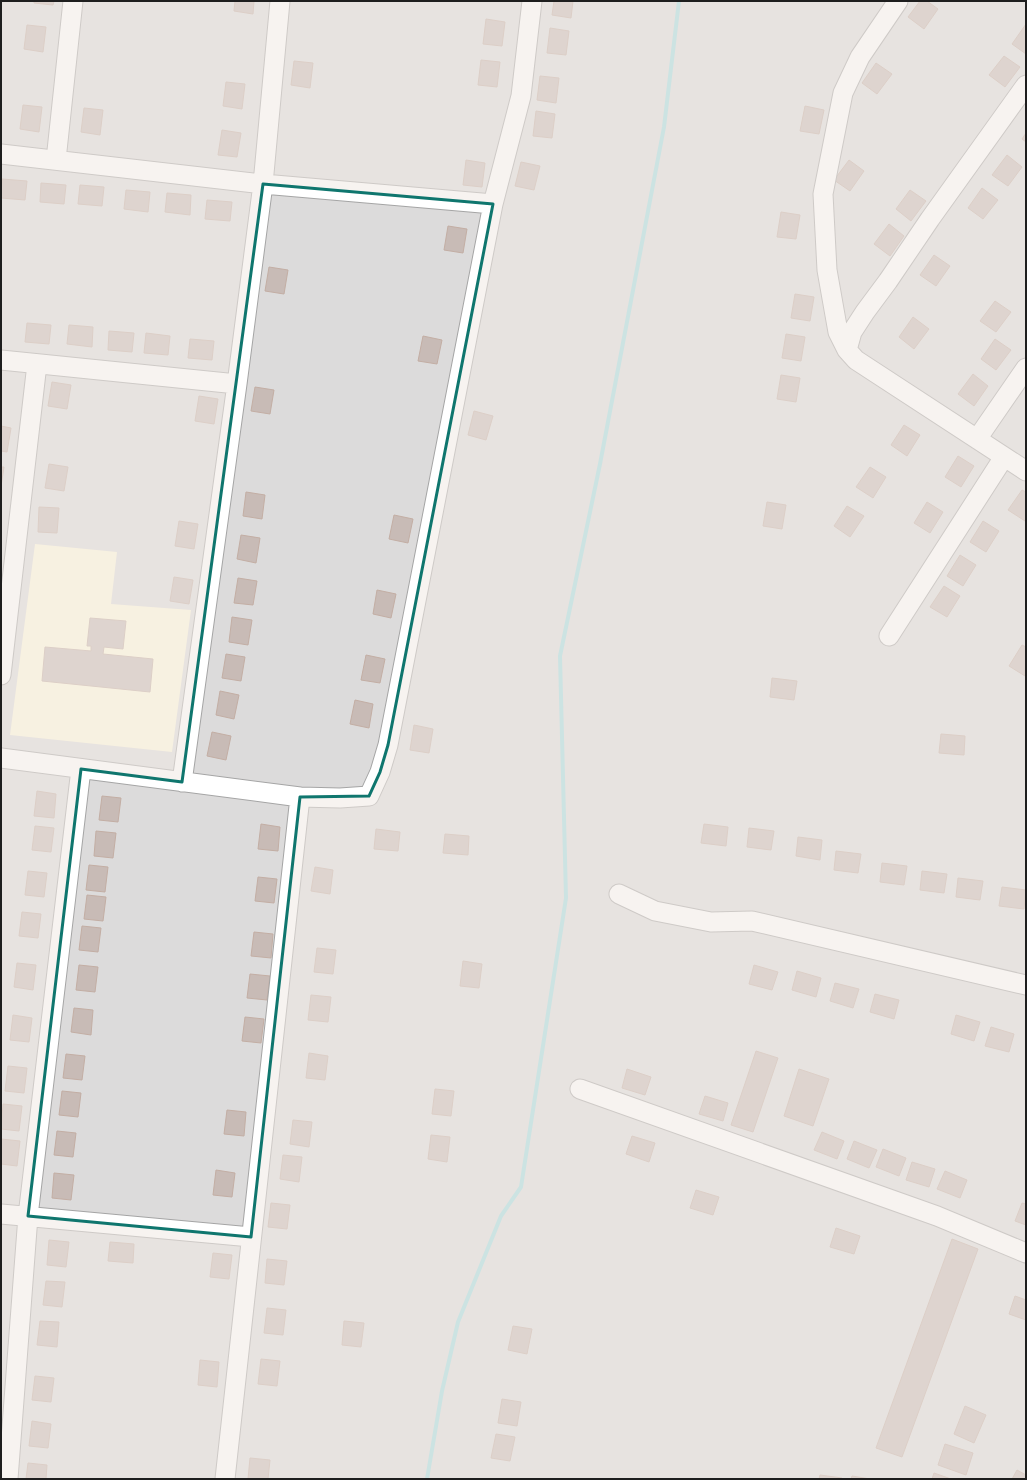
<svg xmlns="http://www.w3.org/2000/svg" width="1027" height="1480" font-family="'Exo 2',sans-serif">
<style>
.residential{fill:#dcdbdb}
.education{fill:#fffadd}
.lines{fill:none;stroke-linecap:round;stroke-linejoin:round}
.stream{stroke:#a0dbe1;stroke-width:4}
.building{fill:#c8bbb6;stroke:#c3aea4}
.minor-casing{stroke:#a5a5a5;stroke-width:21}
.minor{stroke:#fff;stroke-width:19}
.marked{fill:none;stroke:#0f766e;stroke-width:3;stroke-linejoin:round}
</style>
<rect width="100%" height="100%" fill="#f0eae3"/>
<path class="residential" d="M1,1h1025v1478h-1025z"/>
<path class="education" d="M35,544l82,8 -6,52 80,6 -19,142 -162,-17z"/>
<g class="lines">
<path class="stream" d="M427,1479l15,-88 16,-69 43,-106 20,-29 45,-289 -6,-242 40,-192 64,-337 15,-126"/>
</g>
<path class="building" d="M34,1h20l-1,4 -19,-2z
M235,1h19l-1,13 -19,-3z
M554,1h19l-2,17 -19,-3z
M920,1h7l11,8 -14,20 -16,-12z
M486,19l19,3 -3,24 -19,-2z
M1026,24v30l-14,-10z
M27,25l19,2 -3,25 -19,-3z
M550,28l19,3 -3,24 -19,-2z
M1004,56l16,11 -15,20 -16,-12z
M481,60l19,2 -3,25 -19,-2z
M294,61l19,2 -3,25 -19,-3z
M876,63l16,11 -15,20 -15,-11z
M540,76l19,2 -3,25 -19,-3z
M226,82l19,2 -3,25 -19,-3z
M23,105l19,2 -3,25 -19,-3z
M805,106l19,4 -5,24 -19,-3z
M84,108l19,2 -3,25 -19,-3z
M536,111l19,3 -3,24 -19,-2z
M222,130l19,3 -4,24 -19,-2z
M1026,133v9l-4,-3z
M1007,155l15,12 -14,19 -16,-11z
M466,160l19,3 -3,24 -19,-2z
M849,160l15,11 -14,20 -16,-11z
M521,162l19,4 -6,24 -19,-4z
M2,179l25,2 -2,19 -24,-2z
M41,183l25,2 -2,19 -24,-2z
M80,185l24,2 -2,19 -24,-2z
M982,188l16,12 -15,19 -15,-11z
M126,190l24,2 -2,20 -24,-3z
M910,190l16,11 -15,20 -15,-12z
M167,193l24,2 -1,20 -25,-3z
M207,200l25,2 -2,19 -25,-2z
M781,212l19,3 -4,24 -19,-2z
M889,224l15,12 -14,20 -16,-12z
M448,226l19,3 -4,24 -19,-3z
M934,255l16,11 -14,20 -16,-11z
M269,267l19,3 -4,24 -19,-3z
M795,294l19,3 -4,24 -19,-3z
M995,301l16,11 -15,20 -16,-11z
M913,317l16,12 -15,20 -15,-12z
M27,323l24,2 -2,19 -24,-2z
M69,325l24,2 -1,20 -25,-3z
M109,331l25,2 -2,19 -24,-2z
M146,333l24,3 -2,19 -24,-2z
M786,334l19,3 -4,24 -19,-3z
M423,336l19,4 -5,24 -19,-3z
M190,339l24,2 -2,19 -24,-2z
M995,339l16,11 -15,20 -15,-11z
M973,374l15,12 -14,20 -16,-12z
M781,375l19,3 -4,24 -19,-3z
M52,382l19,3 -4,24 -19,-3z
M255,387l19,3 -4,24 -19,-3z
M199,396l19,3 -4,25 -19,-3z
M474,411l19,5 -7,24 -18,-5z
M904,425l16,10 -13,21 -16,-11z
M1,426l10,2 -4,24 -6,-1z
M958,456l16,10 -13,21 -16,-10z
M49,464l19,3 -4,24 -19,-3z
M1,467h3l-3,19z
M870,467l16,10 -13,21 -17,-11z
M1022,490l4,2v27l-1,2 -17,-11z
M246,492l19,3 -3,24 -19,-3z
M767,502l19,3 -4,24 -19,-3z
M927,502l16,10 -13,21 -16,-10z
M847,506l17,10 -14,21 -16,-11z
M39,507l20,1 -2,25 -19,-1z
M394,515l19,4 -5,24 -19,-4z
M179,521l19,3 -4,25 -19,-3z
M983,521l16,10 -13,21 -16,-10z
M241,535l19,3 -4,25 -19,-4z
M960,555l16,10 -13,21 -16,-10z
M174,577l19,3 -4,24 -19,-3z
M238,578l19,3 -4,24 -19,-2z
M944,586l16,10 -13,21 -17,-10z
M377,590l19,4 -5,24 -18,-4z
M232,617l20,3 -4,25 -19,-3z
M90,618l36,3 -3,28 -19,-2 -1,7 50,5 -3,33 -108,-11 3,-34 46,4v-5h-4z
M1022,645l4,2 -1,29 -16,-10z
M226,654l19,3 -4,24 -19,-3z
M366,655l19,4 -5,24 -19,-3z
M772,678l25,3 -3,19 -24,-3z
M220,691l19,4 -5,24 -18,-4z
M355,700l18,4 -4,24 -19,-4z
M414,725l19,4 -4,24 -19,-3z
M212,732l19,4 -5,24 -19,-4z
M941,734l24,2 -1,19 -25,-2z
M37,791l19,3 -2,24 -20,-2z
M102,796l19,2 -3,24 -19,-2z
M261,824l19,3 -2,24 -20,-2z
M704,824l24,3 -2,19 -25,-3z
M35,826l19,2 -3,24 -19,-2z
M749,828l25,3 -3,19 -24,-3z
M376,829l24,3 -2,19 -24,-2z
M96,831l20,2 -3,25 -19,-2z
M445,834l24,2 -1,19 -25,-2z
M798,837l24,3 -2,20 -24,-4z
M836,851l25,3 -3,19 -24,-3z
M882,863l25,3 -3,19 -24,-3z
M89,865l19,2 -3,25 -19,-2z
M315,867l18,3 -3,24 -19,-3z
M28,871l19,2 -3,24 -19,-2z
M922,871l25,3 -3,19 -24,-3z
M258,877l19,2 -3,24 -19,-2z
M958,878l25,3 -3,19 -24,-3z
M1002,887l24,3 -2,19 -25,-3z
M87,895l19,2 -3,24 -19,-2z
M22,912l19,2 -3,24 -19,-2z
M82,926l19,2 -3,24 -19,-2z
M254,932l19,2 -2,24 -20,-2z
M317,948l19,2 -3,24 -19,-2z
M463,961l19,3 -3,24 -19,-2z
M17,963l19,2 -3,25 -19,-3z
M79,965l19,2 -3,25 -19,-2z
M754,965l24,7 -6,18 -23,-6z
M797,971l24,7 -5,19 -24,-7z
M250,974l20,2 -3,24 -20,-2z
M835,983l24,6 -6,19 -23,-7z
M875,994l24,6 -5,19 -24,-7z
M311,995l20,2 -3,25 -20,-2z
M74,1008l19,2 -2,25 -20,-3z
M13,1015l19,3 -3,24 -19,-2z
M956,1015l24,7 -6,19 -23,-7z
M245,1017l19,2 -3,24 -19,-2z
M991,1027l23,7 -5,18 -24,-6z
M756,1051l22,7 -25,74 -22,-7z
M309,1053l19,3 -3,24 -19,-2z
M66,1054l19,2 -3,24 -19,-2z
M8,1066l19,2 -3,25 -19,-2z
M627,1069l24,8 -6,18 -23,-7z
M799,1069l30,10 -16,47 -29,-10z
M435,1089l19,2 -3,25 -19,-2z
M62,1091l19,2 -3,24 -19,-2z
M705,1096l23,7 -5,18 -24,-7z
M3,1104l19,2 -3,25 -18,-2z
M227,1110l19,2 -2,24 -20,-2z
M293,1120l19,2 -3,25 -19,-3z
M57,1131l19,2 -3,24 -19,-2z
M822,1132l22,9 -7,18 -23,-9z
M431,1135l19,2 -3,25 -19,-3z
M632,1136l23,7 -6,19 -23,-8z
M1,1139l19,2 -3,25 -16,-2z
M854,1141l23,9 -8,18 -22,-9z
M883,1149l23,9 -7,18 -23,-9z
M283,1155l19,2 -3,25 -19,-3z
M912,1162l23,7 -6,18 -23,-7z
M216,1170l19,3 -3,24 -19,-2z
M945,1171l22,9 -7,18 -23,-9z
M54,1173l20,2 -3,25 -19,-2z
M696,1190l23,7 -6,18 -23,-7z
M271,1203l19,2 -3,24 -19,-2z
M1022,1203l4,1v21l-11,-4z
M836,1228l24,8 -6,18 -24,-7z
M952,1239l26,10 -76,208 -26,-9z
M49,1240l20,2 -3,25 -19,-2z
M110,1242l24,2 -1,19 -25,-2z
M213,1253l19,2 -3,24 -19,-2z
M267,1259l20,2 -3,24 -19,-2z
M46,1281l19,1 -3,25 -19,-2z
M1015,1296l11,4v20l-17,-6z
M267,1308l19,2 -3,25 -19,-2z
M40,1321l19,1 -2,25 -20,-2z
M344,1321l20,2 -3,24 -19,-2z
M513,1326l19,3 -5,25 -19,-4z
M261,1359l19,2 -3,25 -19,-2z
M200,1360l19,2 -2,25 -19,-2z
M35,1376l19,2 -3,24 -19,-2z
M502,1399l19,3 -4,24 -19,-3z
M965,1406l21,9 -12,28 -20,-9z
M32,1421l19,3 -3,24 -19,-2z
M496,1434l19,3 -5,24 -19,-3z
M945,1444l28,9 -7,22 -28,-10z
M250,1458l20,2 -2,19h-20z
M28,1463l19,2 -1,14h-20z
M1017,1470l9,5v4h-14z
M934,1473l17,6h-19z
M820,1475l22,3v1h-23z
M852,1476l18,3h-19z"/>
<g class="lines">
<defs>
<path id="minor" d="M898,1l-38,56 -17,36 -20,101 4,76 11,62 9,18 9,10 170,111
M1,154l262,30 230,20
M56,160l17,-159
M847,350l5,-18 13,-20 23,-31 42,-62 96,-134
M1,360l236,24
M977,439l49,-71
M889,636l115,-179
M1,675l36,-311
M1,758l299,39 -75,682
M182,782l55,-398 26,-200 17,-183
M300,797l40,1 29,-2 11,-24 8,-27 105,-541 28,-108 11,-95
M619,894l36,17 56,11 41,-1 274,64
M580,1089l357,127 89,37
M1,1214l250,23
M8,1479l20,-263 53,-447"/>
</defs>
<use href="#minor" class="minor-casing"/>
<use href="#minor" class="minor"/>
</g>
<path d="M0 0H1027V1480H0ZM263,184l230,20 -105,541 -8,27 -11,24 -69,1 -49,440 -223,-21 53,-447 101,13z" fill="#f0eae3" fill-opacity=".55" fill-rule="evenodd"/>
<path class="marked" d="M263,184l230,20 -105,541 -8,27 -11,24 -69,1 -49,440 -223,-21 53,-447 101,13z"/>
<rect width="1027" height="1480" fill="none" stroke="#1e1e1e" stroke-width="4"/>
</svg>
